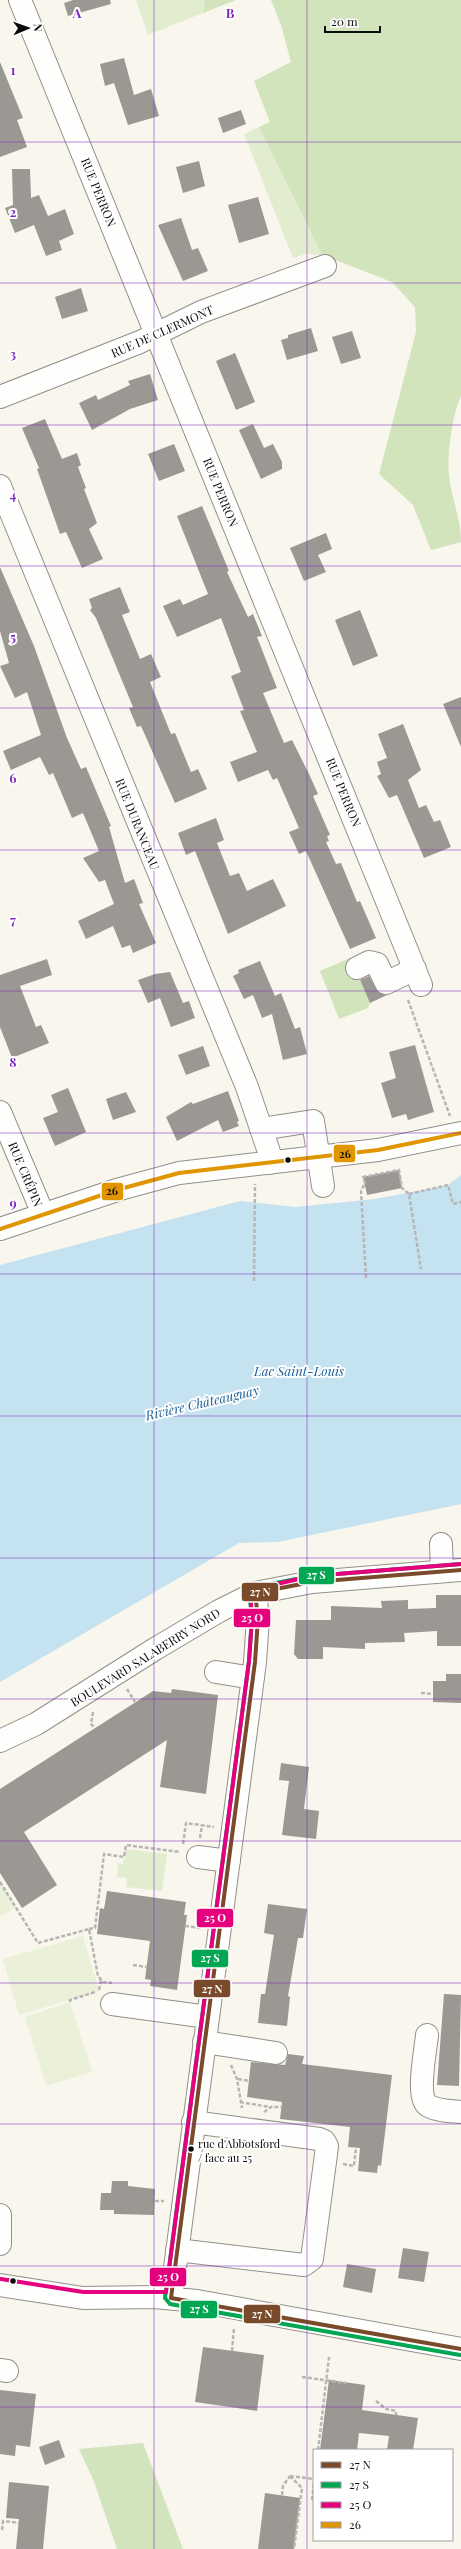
<svg xmlns="http://www.w3.org/2000/svg" width="461" height="2549" font-family="'Playfair Display',serif">
<style>
.green{fill:#e1edce}
.forest{fill:#d1e4bc}
.pitch{fill:#ebf1d8}
.water{fill:#c5e2f1}
.building{fill:#9b9894}
.lines{fill:none;stroke-linecap:round;stroke-linejoin:round}
.minor-casing{stroke:#92908c;stroke-width:24}
.path{stroke:#b7b6b5;stroke-width:2.5;stroke-dasharray:4 2;stroke-linecap:butt}
.minor{stroke:#fefefc;stroke-width:22}
.bus-1-casing{stroke:#fff;stroke-width:7}
.bus-2-casing{stroke:#fff;stroke-width:7}
.bus-3-casing{stroke:#fff;stroke-width:7}
.bus-4-casing{stroke:#fff;stroke-width:7}
.bus-1{stroke:#7a4b2a;stroke-width:4}
.bus-2{stroke:#00a651;stroke-width:4}
.bus-3{stroke:#e5007d;stroke-width:4}
.bus-4{stroke:#df9601;stroke-width:4}
.grid{fill:none;stroke:#7b2cbf;stroke-width:1;stroke-opacity:0.55}
.bus-dot{fill:#0a0a0a;stroke:#fff;stroke-width:1.5}
.labels{text-anchor:middle;dominant-baseline:central;stroke-width:4;stroke-linejoin:round;paint-order:stroke}
.bus-label{font-size:11px;fill:#0a0a0a;stroke:#fff;text-anchor:start}
.street-label{font-size:12px;fill:#0a0a0a;stroke:#fff}
.water-label{font-size:13px;font-style:italic;fill:#1a5e95;stroke:#fff}
.grid-label{font-size:13px;text-anchor:middle;font-weight:bold;fill:#7b2cbf;stroke:#fff;stroke-width:4;stroke-linejoin:round;paint-order:stroke}
.line-badge{stroke:#fff;stroke-width:1.5}
.badge-label{font-size:11px;text-anchor:middle;font-weight:bold;fill:#fff}
.pale-badge-label{font-size:11px;text-anchor:middle;font-weight:bold;fill:#111}
</style>
<rect width="100%" height="100%" fill="#f9f6ed"/>
<path class="green" d="M136,0h69l-2,13 -55,22z
M259,127l63,128 -16,-1 -13,4 -49,-124z
M125,1849l42,5 -5,37 -36,-4 1,-9 -10,-1 1,-14 5,1z"/>
<path class="forest" d="M205,0h31l-33,13z
M271,0h190v396c-9,19 -14,58 -12,79 2,24 12,42 12,67l-30,8 -18,-45 -34,-31 37,-142 -1,-25 -23,-25 -70,-27 -63,-128 11,-5 -16,-41 37,-19 -10,-37z
M350,958l20,45 -2,5 -29,11 -19,-48z
M143,2443l40,106h-66l-24,-70 -14,-30z"/>
<path class="pitch" d="M0,1882l16,25 -16,10z
M83,1936l16,55 -80,24 -16,-56z
M70,2002l22,70 -46,14 -21,-69z"/>
<path class="water" d="M461,1175v329l-183,38 -39,1 -239,139v-417l240,-64 55,6 80,-8 73,-14z"/>
<path class="building" d="M73,0h37l1,4 -43,12 -4,-13z
M124,58l10,37 17,-6 8,27 -31,9 -14,-42 -9,3 -5,-22z
M0,62l23,56 -6,2 10,27 -27,10z
M241,110l5,14 -23,9 -5,-15z
M199,161l6,25 -22,7 -7,-26z
M12,169h18l1,29 8,-3 9,21 17,-7 9,25 -15,7 3,9 -16,6 -12,-31 -19,8 -10,-25 8,-3z
M258,197l11,37 -30,9 -11,-38z
M181,218l11,32 6,-2 10,23 -25,10 -25,-56z
M81,288l7,23 -26,8 -7,-22z
M311,328l7,23 -31,9 -6,-20 7,-2v-3z
M352,331l9,27 -20,6 -9,-27z
M235,353l20,49 -19,8 -20,-49z
M150,374l8,26 -28,9 -38,21 -13,-27 17,-8 2,5 32,-15 -2,-4z
M45,419l17,40 15,-6 4,12 -3,2 8,21 -2,1 13,34 -8,6 14,30 -21,9 -16,-36 -6,2 -23,-65 2,-1 -17,-40z
M253,424l11,24 9,-4 9,18v7l-21,10 -22,-49z
M174,444l11,27 -26,10 -11,-27z
M202,506l27,65 -2,1 21,45 5,-3 9,22 -5,1 20,51 -14,5 21,50 8,-3 17,34 9,20 -5,2 17,39 -3,1 2,5 -3,1 10,22 5,-1 16,39 3,-1 16,37 -26,11 -44,-98 -7,3 -10,-22 10,-4 -22,-50 -4,2 -5,-10 -30,12 -8,-20 27,-10 -17,-41 4,-1 -13,-34 10,-4 -20,-54 -44,19 -14,-31 17,-7 3,6 25,-11 -31,-78z
M326,533l6,16 -14,6 8,17 -22,9 -14,-33z
M0,567l34,79 33,92 14,31 5,-2 25,59 -2,1 16,56 9,-4 9,24 -4,1 17,39 -23,10 -3,-8 -8,3 -9,-22 -27,13 -8,-18 36,-17 -9,-24 -6,2 -16,-24 16,-7 -16,-38 -11,5 -19,-45 -4,2 -9,-18 -29,13 -8,-19 38,-16 -14,-43 -12,6 -15,-32 9,-3 -9,-32z
M120,587l10,25 -8,3 18,44 11,-5 10,23 -11,5 21,52 4,-1 16,39 7,-3 9,20 -32,14 -34,-77 -4,1 -8,-19 4,-1 -37,-89 -6,-8 2,-2 -3,-9z
M360,610l18,46 -25,10 -18,-46z
M461,697v50l-18,-43z
M403,724l18,46 -13,10 11,28 7,-3 8,17 6,-2 11,27 -27,11 -27,-63 -8,3 -12,-22 4,-2 -4,-12 10,-4 -9,-24z
M216,818l8,22 -7,3 13,33 9,-3 8,18 26,-12 13,27 -58,28 -33,-83 -9,4 -8,-22z
M47,959l5,16 -32,11 16,41 5,-2 8,18 -37,15 -12,-31v-52z
M260,961l15,35 6,-3 14,36 5,-2 7,27 -24,6 -11,-46 -10,4 -9,-23 -9,4 -11,-23 6,-3 -1,-3z
M170,972l13,31 6,-2 6,17 -24,9 -11,-29 -12,5 -10,-23 17,-6z
M369,976l10,17 8,2 -17,8 -10,-23z
M415,1045l19,67 -26,8 -2,-6 -14,4 -11,-35 15,-5 -7,-26z
M203,1046l7,20 -24,9 -8,-20z
M68,1088l18,44 -31,14 -12,-28 15,-6 -7,-17z
M228,1091l11,30 -2,1 2,4 -16,6 -5,-12 -41,21 -11,-24 25,-15 2,2z
M126,1092l10,20 -23,8 -7,-21z
M399,1170l3,18 -35,7 -4,-18z
M436,1595h25v51h-24v-15l-33,2 1,9 -40,1v6l-42,-2v12h-25l-4,-5 2,-34h35v-14l51,2 -1,-7 27,-1v9l28,-1z
M446,1674h15v29l-28,-1v-21h13z
M172,1689l46,6 -12,99 -46,-7 7,-47 -143,92 33,53 -35,23 -22,-35v-84l153,-98 18,2z
M281,1763l28,4 -5,42 15,2 -3,28 -34,-4 7,-54 -10,-1z
M107,1891l79,11 -2,13h3l-10,75 -27,-4 1,-6 -6,-1 5,-38 -53,-7 3,-26 4,1z
M268,1904l39,5 -4,29h-5l-10,58 2,1 -3,29 -29,-3 3,-29h4l9,-59 -10,-2z
M444,1994l17,1 -2,91 -22,-1z
M288,2054l16,2 -2,8 90,11 -11,91 -3,-1 -1,8 -19,-2 2,-23 -12,-1 2,-20 -70,-8 2,-17 -35,-5 4,-35 34,3z
M112,2181h16v5l27,3 -1,26 -40,-1v-4h-14l1,-17h10z
M403,2248l26,4 -5,30 -26,-4z
M347,2264l29,5 -4,24 -29,-6z
M203,2347l61,8 -7,56 -62,-9z
M329,2380l36,5 -3,25 56,8 -5,32h-26l2,-14 -30,-3 -2,17h-37z
M0,2390l36,4 -6,53 -14,-2 -1,11 -15,-2z
M59,2440l6,17 -20,8 -6,-18z
M9,2482l40,4 -6,63h-27l3,-30 -13,-1z
M265,2493l35,5 -6,51h-36z"/>
<g class="lines">
<defs>
<path id="minor" d="M20,0l401,985
M0,397l140,-55 61,-30 124,-46
M0,486l247,601 22,65 1,11
M357,968l12,-6 8,2 9,19 29,-14
M0,1112l43,102
M261,1129l52,-8 10,65
M0,1229l120,-40 59,-16 199,-23 83,-17
M441,1544l1,27
M216,1672l37,6
M0,1741l36,-17 119,-75 64,-38 36,-18 57,-11 149,-12
M198,1857l31,4
M112,2004l96,13
M427,2035c-1,13 -11,62 0,70 9,6 24,6 34,7
M204,2042l72,11
M0,2215v29
M177,2250l127,15 8,-6 13,-97 2,-16 -3,-5 -5,-2 -126,-17
M0,2285l83,13 71,-1 43,4 264,48
M171,2298l84,-636 3,-44 -3,-25
M0,2370l7,1"/>
</defs>
<use href="#minor" class="minor-casing"/>
<path class="path" d="M408,1000l42,116
M409,1194l39,-9 5,19 8,-2
M366,1278l-5,-87 4,-8 -2,-6 36,-7 3,18 7,6 12,75
M254,1281l1,-97
M127,1689l8,13
M421,1693l12,1
M93,1712l-2,12 4,4
M200,1838l2,-13
M183,1844l3,-21 28,4
M0,1882l38,61 51,-14 9,47 5,6 9,1
M185,1926l16,2
M89,1929l6,-1 9,-74 20,3 2,-12 54,7
M133,1965l14,2
M99,1990l2,-10
M70,2002v-2l25,-8
M231,2065l6,14 5,29
M238,2079l11,2
M240,2102l30,5
M264,2112l7,-5h11
M343,2164l11,2 2,-18
M155,2201h9
M232,2351l2,-23
M302,2377l44,6
M376,2401l10,8 10,2v4
M318,2450l11,-93
M290,2476l12,12 -8,61
M290,2476l24,3
M282,2495l1,-9 7,-10
M312,2500l2,-16
M2,2530l1,-9 16,2"/>
<use href="#minor" class="minor"/>
<defs>
<path id="bus-1" d="M461,1570l-149,12 -57,11 3,25 -3,44 -84,636 290,51"/>
<path id="bus-2" d="M460,2355l-290,-51 -5,-6 84,-637 3,-43 -3,-27 5,-4 58,-11 149,-12"/>
<path id="bus-3" d="M1,2279l82,13h83l83,-631 3,-43 -2,-28 62,-14 149,-12"/>
<path id="bus-4" d="M0,1229l120,-40 59,-16 199,-23 83,-17"/>
</defs>
<use href="#bus-1" class="bus-1-casing"/>
<use href="#bus-2" class="bus-2-casing"/>
<use href="#bus-3" class="bus-3-casing"/>
<use href="#bus-4" class="bus-4-casing"/>
<use href="#bus-1" class="bus-1"/>
<use href="#bus-2" class="bus-2"/>
<use href="#bus-3" class="bus-3"/>
<use href="#bus-4" class="bus-4"/>
</g>
<path class="grid" d="M154,0v2549M307,0v2549M0,142h461M0,283h461M0,425h461M0,566h461M0,708h461M0,850h461M0,991h461M0,1133h461M0,1274h461M0,1416h461M0,1558h461M0,1699h461M0,1841h461M0,1983h461M0,2124h461M0,2266h461M0,2407h461"/>
<g class="bus-dot">
<circle cx="288" cy="1160" r="3.5"/>
<circle cx="191" cy="2149" r="3.5"/>
<circle cx="13" cy="2281" r="3.5"/>
</g>
<g class="labels">
<g class="bus-label">
<text x="198" y="2143">rue d'Abbotsford<tspan x="198" dy="14">/ face au 25</tspan></text>
</g>
<g class="street-label">
<text transform="translate(99 192) rotate(68)">RUE PERRON</text>
<text transform="translate(162 331) rotate(-24)">RUE DE CLERMONT</text>
<text transform="translate(221 492) rotate(68)">RUE PERRON</text>
<text transform="translate(344 792) rotate(68)">RUE PERRON</text>
<text transform="translate(138 824) rotate(68)">RUE DURANCEAU</text>
<text transform="translate(26 1174) rotate(67)">RUE CRÉPIN</text>
<text transform="translate(145 1657) rotate(-32)">BOULEVARD SALABERRY NORD</text>
</g>
<g class="water-label">
<text x="299" y="1370">Lac Saint-Louis</text>
<text transform="translate(202 1402) rotate(-13)">Rivière Châteauguay</text>
</g>
</g>
<g class="grid-label">
<text x="77" y="18">A</text>
<text x="230" y="18">B</text>
<text x="13" y="75">1</text>
<text x="13" y="217">2</text>
<text x="13" y="359">3</text>
<text x="13" y="500">4</text>
<text x="13" y="642">5</text>
<text x="13" y="783">6</text>
<text x="13" y="925">7</text>
<text x="13" y="1067">8</text>
<text x="13" y="1208">9</text>
</g>
<g class="line-badge">
<rect x="333" y="1144" width="23" height="19" rx="4" fill="#df9601"/>
<rect x="101" y="1182" width="23" height="19" rx="4" fill="#df9601"/>
<rect x="298" y="1566" width="37" height="19" rx="4" fill="#00a651"/>
<rect x="241" y="1582" width="38" height="20" rx="4" fill="#7a4b2a"/>
<rect x="233" y="1608" width="38" height="20" rx="4" fill="#e5007d"/>
<rect x="196" y="1908" width="38" height="20" rx="4" fill="#e5007d"/>
<rect x="191" y="1949" width="38" height="19" rx="4" fill="#00a651"/>
<rect x="193" y="1979" width="38" height="19" rx="4" fill="#7a4b2a"/>
<rect x="149" y="2267" width="38" height="20" rx="4" fill="#e5007d"/>
<rect x="180" y="2300" width="38" height="19" rx="4" fill="#00a651"/>
<rect x="243" y="2304" width="38" height="20" rx="4" fill="#7a4b2a"/>
</g>
<g class="badge-label">
<text x="316" y="1579">27 S</text>
<text x="260" y="1596">27 N</text>
<text x="252" y="1622">25 O</text>
<text x="215" y="1922">25 O</text>
<text x="210" y="1962">27 S</text>
<text x="212" y="1993">27 N</text>
<text x="168" y="2281">25 O</text>
<text x="199" y="2313">27 S</text>
<text x="262" y="2318">27 N</text>
</g>
<g class="pale-badge-label">
<text x="345" y="1158">26</text>
<text x="112" y="1195">26</text>
</g>
<rect x="313" y="2449" width="140" height="92" fill="#ffffff" stroke="#9d9d9d"/>
<rect x="321" y="2462" width="20" height="6" fill="#7a4b2a" stroke="#9d9d9d"/>
<text x="349" y="2469" font-size="12" fill="#0a0a0a">27 N</text>
<rect x="321" y="2482" width="20" height="6" fill="#00a651" stroke="#9d9d9d"/>
<text x="349" y="2489" font-size="12" fill="#0a0a0a">27 S</text>
<rect x="321" y="2502" width="20" height="6" fill="#e5007d" stroke="#9d9d9d"/>
<text x="349" y="2509" font-size="12" fill="#0a0a0a">25 O</text>
<rect x="321" y="2522" width="20" height="6" fill="#df9601" stroke="#9d9d9d"/>
<text x="349" y="2529" font-size="12" fill="#0a0a0a">26</text>
<g transform="translate(28 28) rotate(88)" stroke="#ffffff" stroke-width="3" paint-order="stroke">
<path d="M0-3L7 15L0 10L-7 15Z" fill="#0a0a0a"/>
<text y="-6" font-size="11" font-weight="bold" text-anchor="middle" fill="#0a0a0a">N</text>
</g>
<path d="M325 26v6h55v-6" fill="none" stroke="#0a0a0a" stroke-width="2"/>
<text x="331" y="26" font-size="12" fill="#0a0a0a" stroke="#ffffff" stroke-width="3" paint-order="stroke">20 m</text>
</svg>
